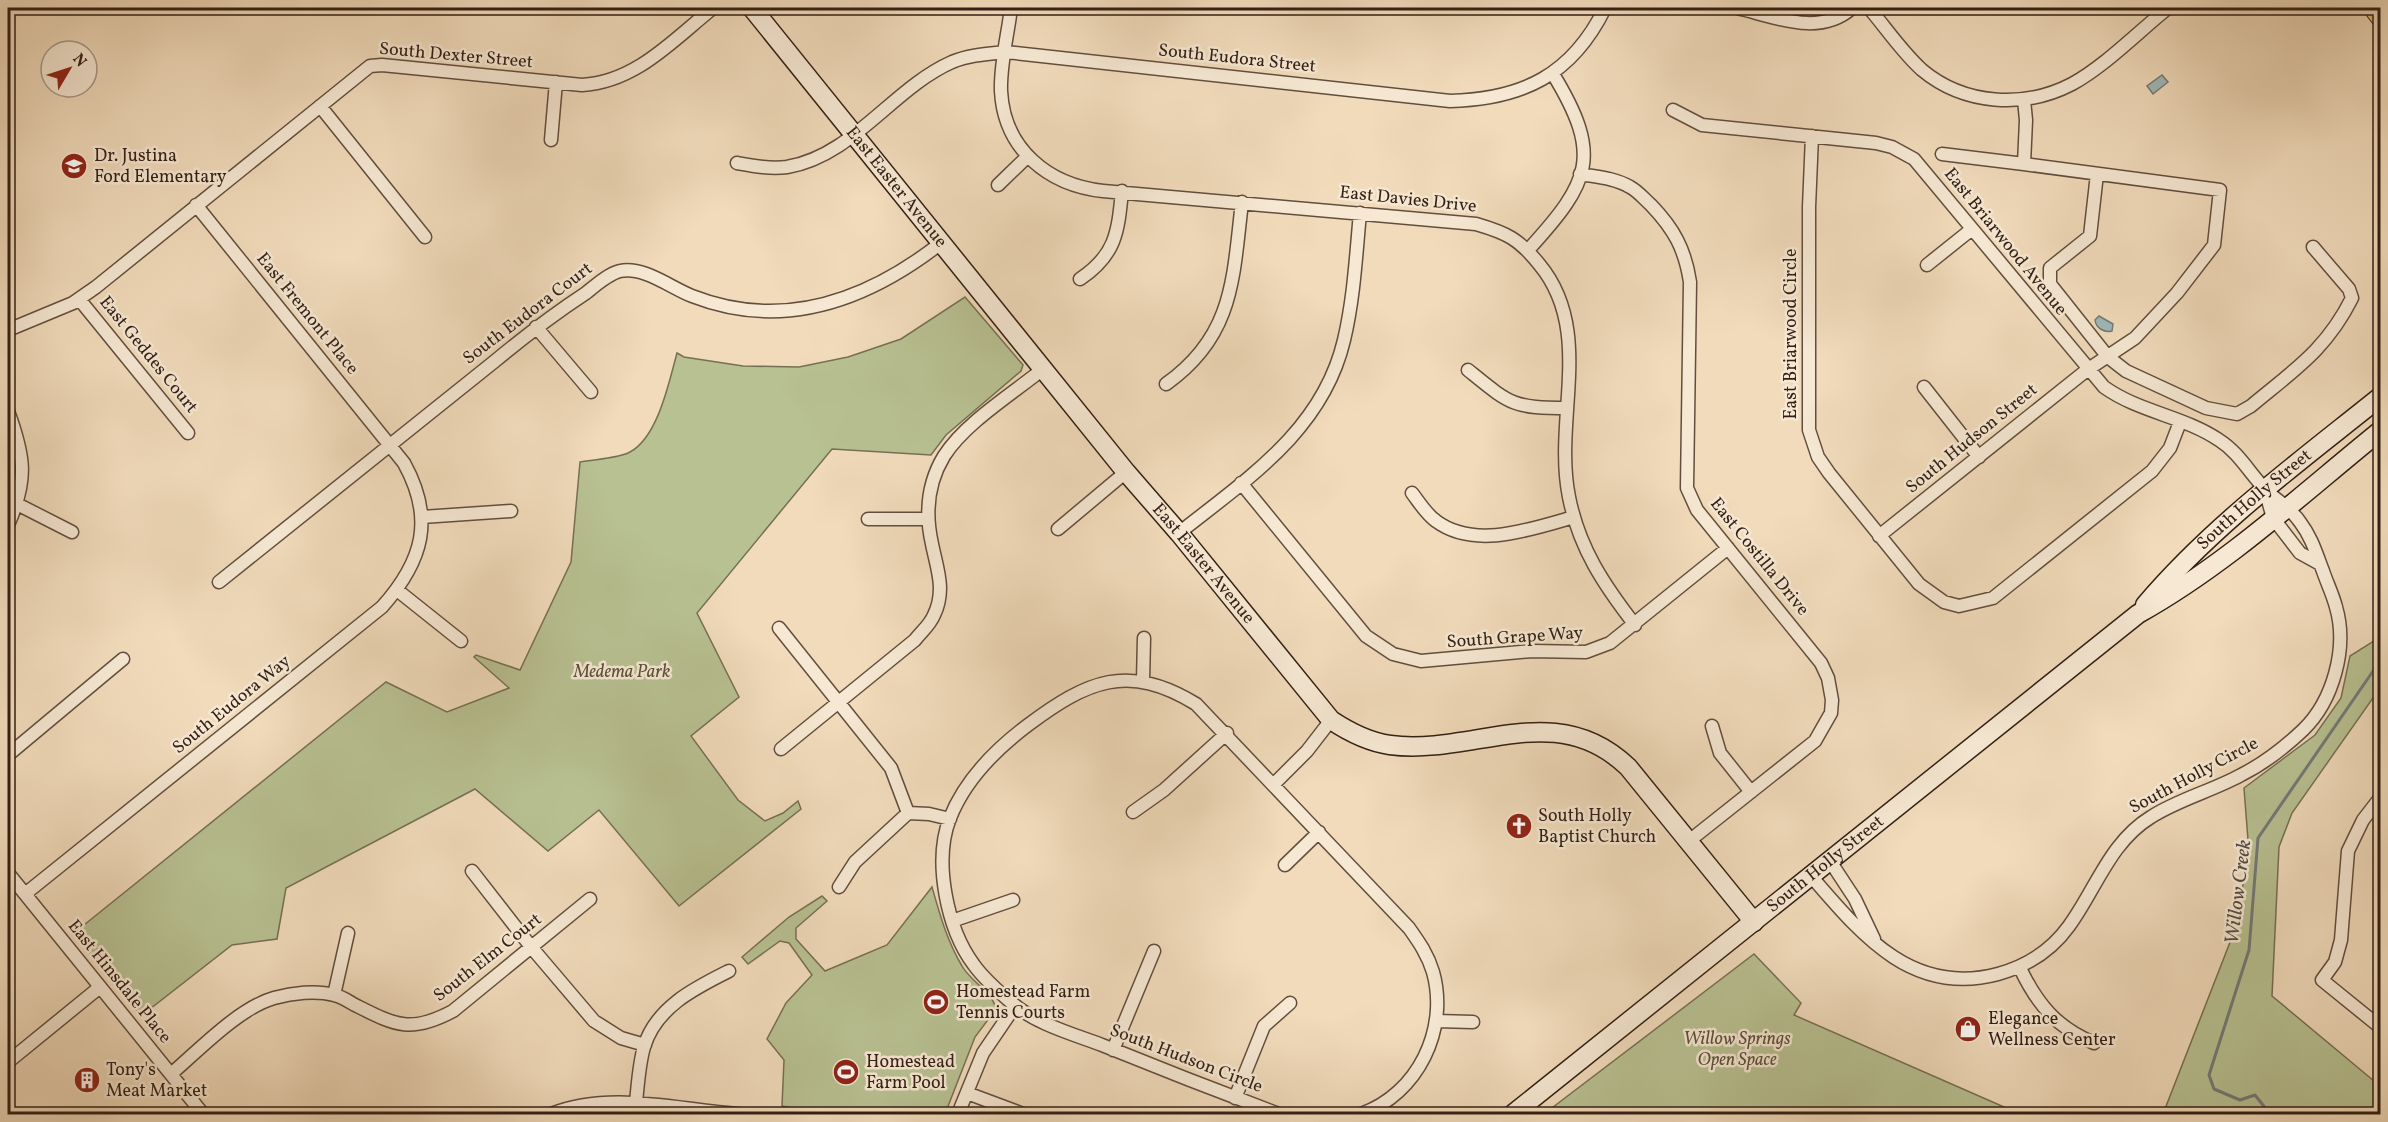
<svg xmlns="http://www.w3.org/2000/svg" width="2388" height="1122" font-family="Vollkorn,serif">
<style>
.green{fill:#b8c192;stroke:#767053;stroke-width:1.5}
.water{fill:#9eb9ba;stroke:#737b78;stroke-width:1.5}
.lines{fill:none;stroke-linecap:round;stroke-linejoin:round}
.stream{stroke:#737b78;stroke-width:3}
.street-casing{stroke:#624e3e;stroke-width:15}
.secondary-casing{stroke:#331f14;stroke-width:21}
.primary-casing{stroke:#331f14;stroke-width:22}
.street{stroke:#f6e8d3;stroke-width:12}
.secondary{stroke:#f6e8d3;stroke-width:18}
.primary{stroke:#e8be7e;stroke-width:20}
.labels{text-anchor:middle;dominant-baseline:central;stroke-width:5;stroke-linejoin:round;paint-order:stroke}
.street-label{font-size:18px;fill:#331f14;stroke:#f6e8d3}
.poi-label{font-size:18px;fill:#331f14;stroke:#f6e8d3;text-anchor:start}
.park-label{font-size:18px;font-style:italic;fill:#5b503a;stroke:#f6e8d3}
.water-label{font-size:20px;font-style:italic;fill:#534d46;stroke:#f6e8d3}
</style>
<rect width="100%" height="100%" fill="#f1dbbb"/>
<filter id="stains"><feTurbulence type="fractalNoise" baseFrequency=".00333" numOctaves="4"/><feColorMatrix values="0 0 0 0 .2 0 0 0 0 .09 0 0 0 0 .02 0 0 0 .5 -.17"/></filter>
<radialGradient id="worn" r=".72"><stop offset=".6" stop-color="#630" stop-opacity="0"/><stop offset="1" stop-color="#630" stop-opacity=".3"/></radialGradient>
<path class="green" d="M965,297l58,68 -2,6 -75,64 -15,20 -99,-6 -135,164 42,84 -48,39 47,64 27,21 18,-8 15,-12 3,8 -122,97 -80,-96 -51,41 -73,-62 -189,99 -9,51 -45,6 -91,71 -67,-83 312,-251 61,30 62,-24 -35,-31 2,-2 44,15 51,-108 9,-100c14,-3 37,-3 50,-10 28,-15 39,-70 47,-99l7,4 59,9 56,1 49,-10 53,-18z
M2380,637v51l-88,125 -13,34 -7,149 108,90v28h-217l71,-182 15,-79 -5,-65 71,-53 26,-37 9,-42z
M932,887c8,28 15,54 30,79 9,16 30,25 34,43l-21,28 -30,77h-125l-38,-8 2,-46 -17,-21 19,-36 26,-28 -23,-32 -9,-2 -32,23 -6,-7 47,-40 33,-21 5,5 -31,27v11l29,32 62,-26z
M1754,954l47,49 -7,12 226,99h-476z"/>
<path class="water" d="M2162,75l6,7 -15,12 -6,-8z
M2099,316l14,8 -1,7c-8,2 -16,-3 -17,-11z"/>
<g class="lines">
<path class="stream" d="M2270,1114l-15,-19 -15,5 -26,-11 -5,-14 40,-125 9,-112 122,-177"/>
<defs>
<path id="street" d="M1011,8c-3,26 -11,56 -10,83 3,58 47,94 102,100l373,33c31,9 43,15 63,40 56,67 14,155 30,233 10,51 35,88 66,128
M1737,8c39,9 82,29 115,0
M1869,8c17,20 33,44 53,62 42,35 102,39 150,14 33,-18 66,-52 96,-76
M320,106l105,131
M1673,110l29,15 174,18 16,4 22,12 190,228c35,25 79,29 115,53 19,12 30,32 45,48 11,12 26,19 36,34 12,16 16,31 23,49 4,12 10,24 13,36 12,41 -3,94 -33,123 -18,17 -40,34 -62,45 -29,16 -62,24 -90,42 -41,25 -55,72 -82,109 -18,25 -42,40 -71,48 -86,23 -137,-40 -187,-98
M1812,136l-3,71v223l9,27 11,16 90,111 25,18 15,4 34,-8 159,-127 18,-23 10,-26
M551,140l5,-58
M1942,154l82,10
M737,163c17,3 33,6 50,4 66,-11 106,-79 165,-105 17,-7 35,-8 54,-10l444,49c73,-2 122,-26 155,-93
M1580,174c17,3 35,4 50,13 8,4 14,12 21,18 23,24 34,44 39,77l-3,206 10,22 124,153 7,15 4,22 -1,13 -16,28 -126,100
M2097,174l-7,62 -40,32v16l58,73 18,14 80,37 31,6 14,-8c43,-36 75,-56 101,-108l-3,-9 -36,-42
M998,185l29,-28
M1529,249c61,-67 74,-93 24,-175
M1927,265l45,-36
M1080,279c36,-24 38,-47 42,-88
M79,299l109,134
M536,327l55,65
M8,330l65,-27 23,-16 274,-221 12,-1 200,20c54,-3 91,-45 131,-77
M1468,370c42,34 44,38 99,38
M1166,384c68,-48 67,-106 76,-182
M1924,387l55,70
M8,411c17,46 20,69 0,114
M1241,483l125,153 27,18 28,7 111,-10 54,1 24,-9 118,-95
M2265,490l8,28 27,35 20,11
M1412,493c7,9 14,21 24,28 39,29 95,8 138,-4
M17,504l55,28
M422,517l89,-6
M868,519h59
M1058,529l68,-57
M1179,533c68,-54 144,-103 165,-193 10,-42 12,-85 16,-127
M1879,536l208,-166 48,-32 42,-45 37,-48 6,-55 -196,-26 2,-44 -2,-20
M219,582c92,-73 184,-147 276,-221 29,-24 59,-47 91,-68 10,-8 22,-19 34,-22 24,-5 51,17 72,25 92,36 176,4 249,-53
M397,590l64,51
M779,628l112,140 17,45
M1143,681l1,-43
M1712,726l8,27 31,39
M781,749l134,-109c6,-8 15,-15 19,-25 12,-25 3,-46 -2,-71 -7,-31 -5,-60 12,-88 21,-33 68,-62 99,-87
M8,755l115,-96
M1274,784l33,-33 24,-31
M2380,798l-17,22 -15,31 -7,89 -6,22 -13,18 58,47
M1133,812l31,-22 63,-57
M1830,861l25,38 19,40
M1285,865l34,-33
M472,871l60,77 62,73 27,17 24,7
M8,873l195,241
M839,887l16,-25 53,-49 21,1 21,5
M25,894l357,-287c41,-46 53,-88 22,-144l-208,-258
M952,921l61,-21
M2020,968c17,36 37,60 74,75
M334,995l14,-62
M1436,1021l37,1
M1113,1050l41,-99
M8,1062l92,-75
M171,1074c28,-24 68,-66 103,-76 18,-5 42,-8 60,-3 7,1 14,6 21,10 40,20 55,29 98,6l137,-112
M967,1093l56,21
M1235,1098l29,-72 26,-23
M636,1102c2,-18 3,-38 8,-55 12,-40 51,-59 85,-76
M551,1114c60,-24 127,-4 188,0
M958,1114l25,-61 32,-47
M1279,1114c-59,-22 -118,-45 -177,-69 -29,-11 -66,-21 -90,-42 -13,-11 -28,-24 -38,-38 -27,-36 -41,-104 -24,-147 15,-38 46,-69 78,-93 59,-44 100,-63 168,-21l213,224c10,14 19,27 24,44 16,57 -15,122 -72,142"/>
<g id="secondary">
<path id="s1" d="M752,8l374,464 53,61 152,187c18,12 38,22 59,25 84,11 165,-48 238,22l126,155"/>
<path id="s2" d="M2145,605c68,-80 154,-143 235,-208"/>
<path id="s3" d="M1513,1114l625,-500c88,-49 164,-120 242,-183"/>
</g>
<path id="primary" d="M2374,8l6,8"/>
</defs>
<use href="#street" class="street-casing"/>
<use href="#secondary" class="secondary-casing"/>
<use href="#primary" class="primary-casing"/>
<use href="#street" class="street"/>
<use href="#secondary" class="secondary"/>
<use href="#primary" class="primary"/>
</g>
<defs>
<symbol id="school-disc" viewBox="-11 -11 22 22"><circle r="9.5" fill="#8f2418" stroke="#f6e8d3"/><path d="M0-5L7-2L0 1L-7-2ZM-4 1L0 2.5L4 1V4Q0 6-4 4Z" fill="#fff"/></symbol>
<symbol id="church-disc" viewBox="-11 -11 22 22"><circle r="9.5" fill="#8f2418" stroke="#f6e8d3"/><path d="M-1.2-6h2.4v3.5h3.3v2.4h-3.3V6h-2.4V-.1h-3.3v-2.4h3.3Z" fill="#fff"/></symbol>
<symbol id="stadium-disc" viewBox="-11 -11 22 22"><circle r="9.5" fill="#8f2418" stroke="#f6e8d3"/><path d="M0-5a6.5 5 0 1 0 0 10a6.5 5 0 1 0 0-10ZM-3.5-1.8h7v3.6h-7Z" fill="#fff"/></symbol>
<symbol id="shop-disc" viewBox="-11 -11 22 22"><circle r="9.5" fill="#8f2418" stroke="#f6e8d3"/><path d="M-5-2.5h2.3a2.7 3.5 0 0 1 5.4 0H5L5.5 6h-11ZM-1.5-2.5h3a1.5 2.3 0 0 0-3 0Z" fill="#fff"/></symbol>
<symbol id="building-disc" viewBox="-11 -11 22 22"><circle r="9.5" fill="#8f2418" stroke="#f6e8d3"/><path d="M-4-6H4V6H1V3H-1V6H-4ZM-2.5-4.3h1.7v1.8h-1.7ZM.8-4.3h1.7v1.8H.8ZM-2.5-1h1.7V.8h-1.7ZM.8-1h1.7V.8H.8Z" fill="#fff"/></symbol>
</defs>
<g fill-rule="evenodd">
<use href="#school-disc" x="59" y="151" width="30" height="30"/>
<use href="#church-disc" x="1504" y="811" width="30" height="30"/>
<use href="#stadium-disc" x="921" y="987" width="30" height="30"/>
<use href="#shop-disc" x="1953" y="1014" width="30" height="30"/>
<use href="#stadium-disc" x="831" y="1057" width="30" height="30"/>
<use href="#building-disc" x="72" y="1065" width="30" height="30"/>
</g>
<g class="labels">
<g class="street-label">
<text transform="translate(456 56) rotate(5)">South Dexter Street</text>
<text transform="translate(1237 59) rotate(6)">South Eudora Street</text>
<text stroke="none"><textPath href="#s1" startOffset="230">East Easter Avenue</textPath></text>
<text transform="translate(1408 200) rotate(6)">East Davies Drive</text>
<text transform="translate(2005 242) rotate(51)">East Briarwood Avenue</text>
<text transform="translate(307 314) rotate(51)">East Fremont Place</text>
<text transform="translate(528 314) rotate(-37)">South Eudora Court</text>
<text transform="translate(1791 334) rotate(-90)">East Briarwood Circle</text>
<text transform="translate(148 355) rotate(51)">East Geddes Court</text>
<text transform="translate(1972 439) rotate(-39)">South Hudson Street</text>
<text stroke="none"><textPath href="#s2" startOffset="152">South Holly Street</textPath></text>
<text transform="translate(1759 557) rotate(51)">East Costilla Drive</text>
<text stroke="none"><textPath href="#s1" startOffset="716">East Easter Avenue</textPath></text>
<text transform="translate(1515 638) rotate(-4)">South Grape Way</text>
<text transform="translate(232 705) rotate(-39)">South Eudora Way</text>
<text transform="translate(2194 776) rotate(-28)">South Holly Circle</text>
<text stroke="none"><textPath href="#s3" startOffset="400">South Holly Street</textPath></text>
<text transform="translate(488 958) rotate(-38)">South Elm Court</text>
<text transform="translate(119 982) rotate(51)">East Hinsdale Place</text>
<text transform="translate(1186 1059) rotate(21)">South Hudson Circle</text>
</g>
<g class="poi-label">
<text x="94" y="156">Dr. Justina<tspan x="94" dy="21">Ford Elementary</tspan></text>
<text x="1538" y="816">South Holly<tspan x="1538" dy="21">Baptist Church</tspan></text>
<text x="956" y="992">Homestead Farm<tspan x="956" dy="21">Tennis Courts</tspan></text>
<text x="1988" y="1019">Elegance<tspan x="1988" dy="21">Wellness Center</tspan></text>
<text x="866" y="1062">Homestead<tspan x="866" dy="21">Farm Pool</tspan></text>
<text x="106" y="1070">Tony's<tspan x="106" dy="21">Meat Market</tspan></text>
</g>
<g class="park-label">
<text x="622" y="672">Medema Park</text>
<text x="1737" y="1039">Willow Springs<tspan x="1737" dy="21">Open Space</tspan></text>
</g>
<g class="water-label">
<text transform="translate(2239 892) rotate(-83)">Willow Creek</text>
</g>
</g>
<rect width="2388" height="1122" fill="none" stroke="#f1dbbb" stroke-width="30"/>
<rect x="9" y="9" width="2370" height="1104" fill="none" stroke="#331f14" stroke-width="3"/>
<rect x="15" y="15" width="2358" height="1092" fill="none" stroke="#331f14" stroke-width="1.5"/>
<g transform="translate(69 69) rotate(51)"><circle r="28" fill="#f6e8d3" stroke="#a89887" stroke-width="1.5"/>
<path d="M0-4.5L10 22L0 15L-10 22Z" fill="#8f2418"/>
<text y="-9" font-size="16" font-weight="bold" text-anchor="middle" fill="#331f14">N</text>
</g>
<rect width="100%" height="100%" filter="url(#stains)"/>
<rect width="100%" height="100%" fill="url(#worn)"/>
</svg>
